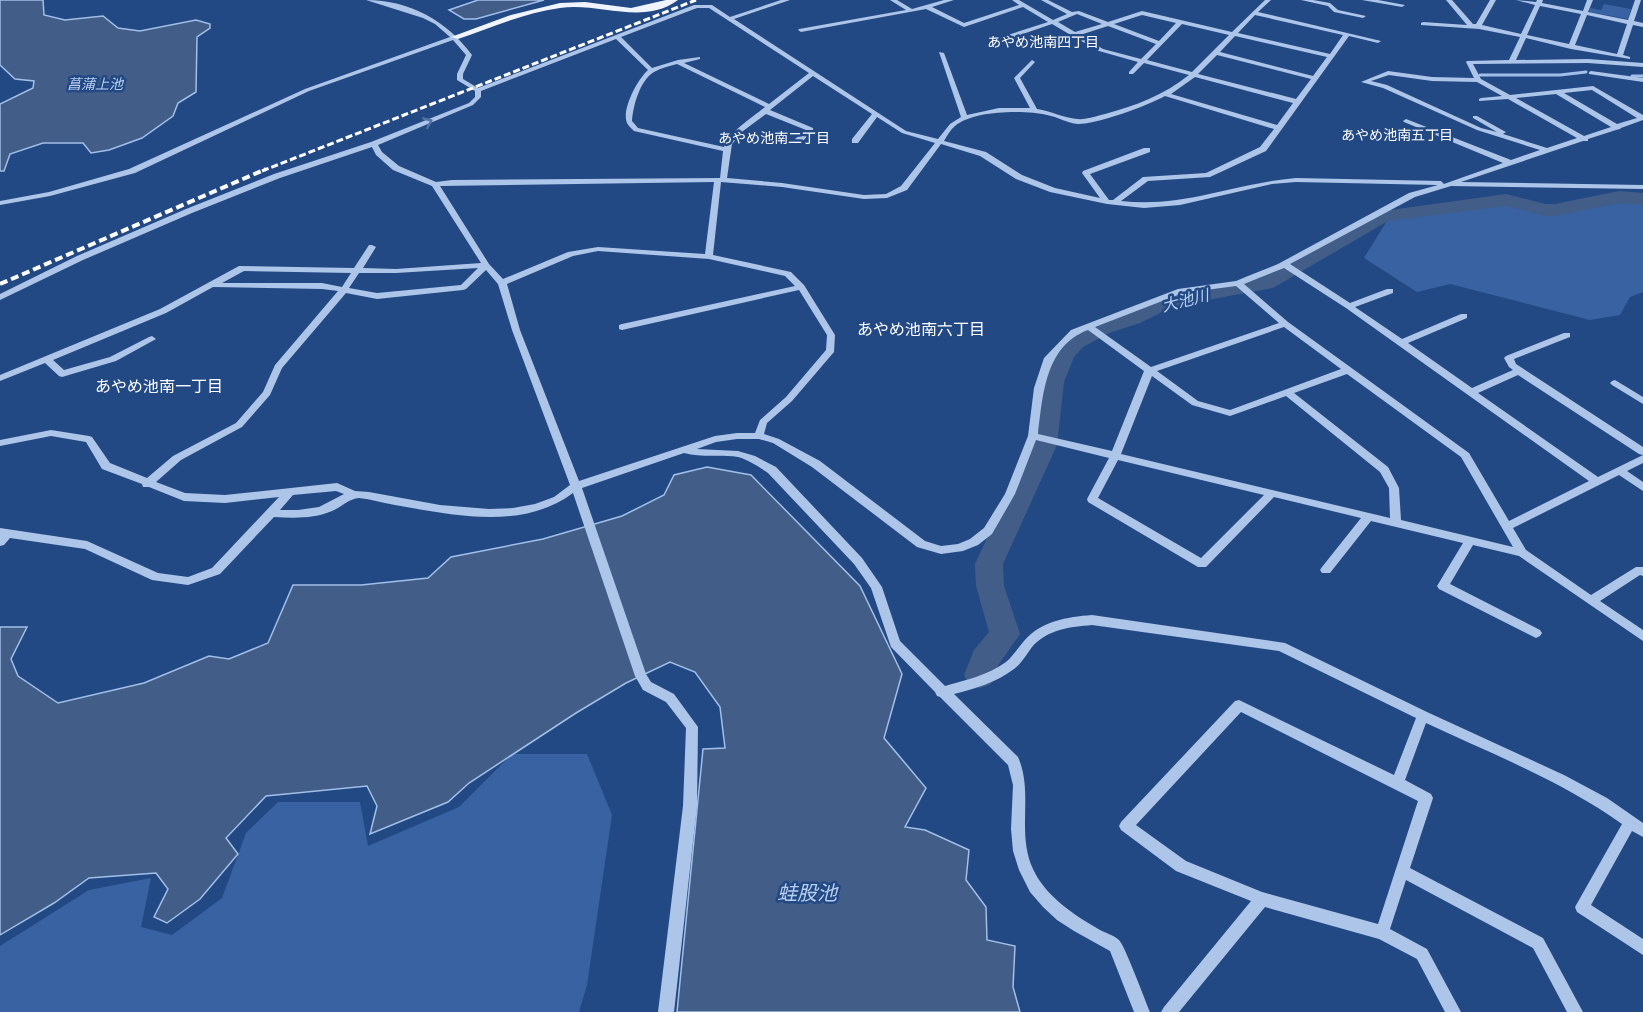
<svg xmlns="http://www.w3.org/2000/svg" width="1643" height="1012" font-family="Inter,'Noto Sans JP',sans-serif">
<style>
.green{fill:#3862a1}
.water{fill:#425e88;stroke:#a1bfe9;stroke-width:1.5}
.lines{fill:none;stroke-linecap:round;stroke-linejoin:round}
.stream{stroke:#a1bfe9;stroke-width:3}
.river{fill:#425e88;fill-rule:evenodd}
.minor{fill:#adc5e8;fill-rule:evenodd}
.major{fill:#eff4fe;fill-rule:evenodd}
.rail-far1{stroke:#fff;stroke-width:3;stroke-dasharray:7 3;stroke-linecap:butt}
.rail{stroke:#fff;stroke-width:4;stroke-dasharray:8 4;stroke-linecap:butt}
.oneway{stroke:#5374a7}
.labels{text-anchor:middle;dominant-baseline:central;stroke-width:5;stroke-linejoin:round;paint-order:stroke}
.far-neighbourhood-label{font-size:14px;fill:#fff;stroke:#234984}
.far-water-label{font-size:14px;font-style:italic;fill:#b8cff0;stroke:#234984}
.water-label{font-size:16px;font-style:italic;fill:#b8cff0;stroke:#234984}
.neighbourhood-label{font-size:16px;fill:#fff;stroke:#234984}
.near-water-label{font-size:20px;font-style:italic;fill:#b8cff0;stroke:#234984}
</style>
<rect width="100%" height="100%" fill="#234984"/>
<path class="green" d="M1604,4l27,5 -3,10 -39,-7 1,-4 11,2z
M1622,199l21,2v91l-13,5 -10,18 -30,5 -140,-36 -33,8 -53,-34 24,-39 116,-16 53,10z
M512,754h75l25,61 -25,170 -8,27h-579v-66l89,-56 62,-12 -10,49 31,8 50,-37 24,-65 32,-31h82l8,44 91,-39z"/>
<path class="water" d="M0,0h43l1,15 21,5 38,-4 15,12 22,3 56,-11 14,4v4l-13,9 -1,55 -18,11 -5,13 -31,22 -33,12 -18,3 -8,-10h-40l-33,11 -6,17h-4v-67l33,-16 1,-7 -19,-2 -15,-14z
M478,0h66l-68,19h-12l-15,-9z
M707,467l44,8 109,111 42,88 -18,64 42,50 -21,39 20,3 44,20 -3,30 20,27 1,33 28,6 -2,41 7,25h-343l26,-263 22,-1 -5,-41 -25,-35 -25,-10 -44,21 -50,30 -107,70 -21,19 -78,32 7,-28 -10,-20 -101,10 -40,42 12,16 -38,45 -33,24 -13,-6 14,-28 -12,-16 -67,5 -35,25 -54,32v-308h27l-16,32 7,17 40,27 86,-20 65,-27 20,3 39,-16 25,-58h68l67,-7 23,-21 92,-18 79,-23 42,-21 10,-20z"/>
<g class="lines">
<path class="stream" d="M1480,75h80l26,-3
M1632,76h11"/>
<path class="river" d="M1619,191l24,2v12l-24,-2 -64,13h-10l-39,-10 -118,15 -115,67 -99,18 -34,17 -31,10 -26,14 -9,10 -10,25 -7,63 -54,119 1,22 16,48 -21,30 -8,20 -11,4 -11,-4 -5,-9 10,-25 15,-18 -13,-46 -1,-22 56,-119 9,-63 11,-28 16,-17 26,-14 31,-10 36,-17 99,-18 117,-66 130,-18 39,10h10z"/>
<path class="minor" d="M366,0c44,0 81,21 106,55l-9,19v5l15,9 216,-83h18l18,12 51,-17h9l-56,19 172,112 32,8 12,-15 11,-7 -22,-65 5,1 23,62 32,-7h31l-16,-30 18,-18 3,2 -15,16 17,31c14,2 27,9 40,10 9,1 19,-3 28,-5 30,-8 59,-19 84,-39l-45,-12 -11,11h-4v-2l9,-10 -39,-11 -25,-14 -35,11 -10,-1 -17,-10 -20,5v-2l56,-18 -25,-15 -59,20 -38,-18 -125,23 -3,-2 1,-1 107,-19 -16,-10h7l15,9 32,-9h10l-22,7 32,16 55,-18 -7,-5h7l34,20 14,-6 -26,-14h7l24,12 7,-1 29,11 34,-11 90,21 33,-32h6l-13,12 123,29 -3,2 -29,-7 -83,115 -56,26 -62,4 -27,20c63,7 114,-18 175,-23l145,3 3,3 59,-21 -99,-41 -1,-1 3,-2 105,41 29,-10 -63,-20 -94,-42 -22,-6 27,-11 44,6 42,1 -8,-16 1,-1 42,-1 11,-23 -41,-8 -58,-4v-2l2,-1 44,3 -21,-25h6l21,24h3l14,-24h6l-14,25 39,9 14,-29 -19,-5 20,2 1,-2h6l-1,3 41,8 4,-11h6l-5,12 40,8 7,-20h6l-7,21 9,2v4l-10,-2 -10,30 7,2v2l-59,-10 -45,-11 -10,22 72,-1 55,4v4l-55,-4 -115,1 8,15 29,16 83,-9 50,29v5l-22,8 -1,1 -4,1 -28,9v2h-5l-122,41 182,3v4l-192,-3 -36,11 -125,67 60,39 37,-14h6v4l-38,14 47,32 59,-25h6v4l-59,25 64,45 41,-18 -4,-3 -5,-9 2,-2 58,-23h6v4l-56,22 2,5 127,83v16l-16,8 16,11v9l-24,-16 -106,53 13,22 65,45 45,-28h7v9l-3,-1 -40,26 43,29v11l-124,-85 -46,-11 -23,39 90,46 2,3 -2,3 -4,2 -4,-2 -93,-47 -2,-3 26,-43 -92,-22 -41,52h-8l-2,-3 2,-3 39,-49 -87,-21 -68,70h-8l-110,-65 -1,-3 22,-41 -73,-18 -21,54 -23,40 -14,11 -15,6 -22,3 -24,-7 -105,-80 -39,-24 -14,-4h-22l-21,3 -19,7 41,2 17,5 21,11 86,91 20,29 18,54 45,45c21,-6 43,-11 61,-24 7,-6 12,-14 18,-21 17,-20 43,-24 68,-26l193,28 142,69 137,63 43,23 36,25v14l-11,-6 -41,74 52,34v16l-66,-43 -2,-5 47,-83c-60,-43 -130,-70 -196,-101l-21,57 26,14 2,4 -23,70 133,70 40,74h-16l-34,-64 -127,-68 -16,49 37,20 34,63h-16l-28,-53 -38,-20 -114,-32 -86,105h-18l3,-5 87,-106 -75,-30 -55,-41 -2,-4 2,-4 114,-121 4,-1 155,75 22,-57 -137,-67 -187,-26c-22,2 -44,4 -60,22 -6,8 -10,16 -18,22 -17,13 -39,20 -60,25l64,63c16,36 -2,76 15,112 12,26 38,44 62,58 7,5 19,8 24,13 6,6 26,60 31,72h-16l-24,-61 -36,-20 -17,-11 -14,-13 -13,-15 -11,-22 -6,-19 -2,-22 2,-44 -5,-20 -68,-68 -3,-1 -2,-4 -44,-45 -20,-59 -17,-24 -86,-91c-9,-6 -19,-13 -30,-16 -18,-3 -36,1 -54,-4l-102,35 64,186 5,8 23,12 24,33 -1,79 -23,206h-16l25,-206 3,-78 -20,-26 -23,-12 -8,-14 -62,-183c-51,38 -120,22 -178,12 -12,-2 -24,-6 -36,-7 -11,1 -17,9 -27,13 -18,8 -39,7 -58,6l-54,57 -32,11 -36,-5 -67,-31 -75,-11 -6,7 -4,1v-18l87,13 71,32 30,4 24,-9 67,-71 -54,6 -41,-2 -35,-14h-6l-1,-3 -40,-15 -16,-27 -35,-6 -51,10v-6l51,-10 38,6 3,1 18,26 37,15 26,-22 63,-33 27,-31 12,-27 63,-74 -16,-2 -109,-2 -47,26 -113,47 11,10 46,-13 39,-20 3,-1 4,3 -40,22 -54,16 -3,-1 -14,-13 -45,18v-6l160,-66 79,-43 115,2 15,-23h3l4,2 -13,21 33,1 85,-6 -49,-77 -39,-16 -17,-15 -4,-8 -92,31 -88,35 -109,47 -83,40v-6l77,-38 109,-47 88,-35 97,-32 98,-39 6,-6v-6l-18,-11v-6l9,-19 -13,-15 -144,51 -174,82 -85,23 -50,9v-4l49,-9 80,-23 176,-80 145,-52 -15,-13 -12,-6zM1540,6l41,8 -12,30 -42,-9zM697,8h12l100,65 -40,31 -85,-41 16,-4v-2l-22,3 -26,8 -31,-31zM1077,14l25,10 -27,8 -17,-10zM1142,15l34,8 -17,18 -45,-17zM1255,15l88,20 -13,19 -92,-21zM1587,15l40,9 -10,30 -42,-9zM1052,24l17,10 -30,10h-7l-15,-8zM1182,24l47,11 -37,37 -45,-12zM1108,26l48,18 -15,15 -38,-10 -23,-14zM1235,36l92,21 -14,19 -93,-24zM616,39l32,31c-10,9 -24,35 -22,49 0,5 5,9 8,12l89,20 -3,27 -268,2 -16,2 -37,-16 -17,-14 -4,-7 95,-40 8,-8v-6zM1217,55l94,24 -15,20 -98,-25zM677,64l88,43c-13,11 -35,24 -41,40l-86,-19 -6,-7c1,-15 8,-41 22,-49 7,-4 16,-6 23,-8zM1389,75l43,6 45,1 25,14 -21,2 -2,1v2l29,-2 69,39 -30,10 -44,-14 3,-2 -2,-1 -27,-15h-4v2l24,14 -16,-4 -94,-43 -16,-4zM813,76l59,38 -20,25v4h6l19,-26 25,16 33,10 -34,43 -15,8 -22,1 -82,-12 -55,-5 5,-34 11,-13 23,-17 40,16 -11,9v4h6l12,-13v-2l-43,-18zM1195,77l98,26 -16,22 -106,-31zM1592,90l45,28 -20,6 -53,-31zM1556,94l55,33 -27,9 -68,-38zM1165,96l109,33 -14,18 -54,26 -63,4 -30,23h-4l-19,-26 60,-22v-4h-6l-61,23 -1,2 18,25 -45,-10 -33,-13 -36,-23 -42,-11c3,-5 6,-11 11,-15 19,-16 70,-16 92,-11 11,2 20,8 31,9 20,0 69,-18 87,-28zM941,144l39,12 36,23 34,13 57,12 37,4 36,-3 92,-21 24,-2 142,3 -29,8 -131,71 -30,12 -12,5 -58,8 -107,41 -27,28 -10,30 -6,48 -23,58 -21,34 -14,11 -12,5 -17,2 -16,-5 -105,-80 -41,-22 -15,-5 3,-11 25,-22 42,-49 1,-17 -31,-50 -13,-13 -78,-17 8,-73 61,5 82,12 23,-1 20,-8zM714,182l-9,72 -107,-7 -30,5 -65,27 -14,-15 -49,-78zM598,251l111,8 76,17 10,10 -173,38 -3,1v4l3,1 177,-40 28,45 -1,15 -40,47 -26,23 -5,13h-18l-22,3 -136,45 -59,-151 -13,-46 66,-28zM478,268l-17,17 -84,8 -28,-5 10,-15h37zM1284,268l62,40 243,173 -80,40 -40,-68 -181,-131 -44,-38zM486,270l12,14 14,46 58,155 -16,12 -19,7 -22,4 -24,1 -49,-4 -71,-13 -14,-1 -18,-8 -112,12 -40,-2 -29,-11 25,-22 61,-33 28,-32 12,-27 64,-75 31,6 86,-9 3,-1zM244,271l107,2 -9,14 -20,-4h-100zM1236,286l43,37 -128,44 -56,-40 88,-34zM1284,327l57,42 -111,41 -32,-9 -41,-30zM1088,330l56,41 -32,80 -74,-17c5,-39 7,-88 50,-104zM1347,374l114,83 52,90 -112,-27 -2,-32 -11,-21 -94,-74zM1518,375l121,79 4,1 -45,22 -120,-84zM1152,376l40,29 38,11 56,-20 94,76 9,16 1,30 -269,-64zM1118,460l146,35 -63,63 -103,-60zM336,491l8,3 -25,13 -21,3h-18l13,-15zM1241,712l177,89 -40,123 -116,-32 -76,-31 -50,-36z
M1301,0h12l17,3 8,7 28,6 -3,2 -29,-6 -6,-6z
M1362,0h16l27,5 -3,2z
M1591,71l52,7v4l-54,-8v-2z
M1615,380l28,17v7l-31,-19 -2,-2 2,-2z"/>
<path class="major" d="M666,0h12c-35,26 -79,2 -118,8 -35,5 -68,19 -102,31l-7,-2 60,-22 49,-12 25,-1 46,6z"/>
<path class="rail-far1" d="M262,171l434,-171"/>
<path class="rail" d="M0,284l266,-115"/>
</g>
<defs><path id="oneway-chevron" d="M-2-3.5L2.5 0L-2 3.5" fill="none" stroke-width="1.6" stroke-linecap="round" stroke-linejoin="round" transform="scale(1.5)"/></defs>
<use class="oneway" href="#oneway-chevron" transform="translate(428 122) rotate(-23)"/>
<g class="labels">
<g class="far-neighbourhood-label">
<text x="1043" y="41">あやめ池南四丁目</text>
<text x="1397" y="134">あやめ池南五丁目</text>
<text x="774" y="137">あやめ池南二丁目</text>
</g>
<g class="far-water-label">
<text x="95" y="83">菖蒲上池</text>
</g>
<g class="water-label">
<text transform="translate(1185 300) rotate(-14)">大池川</text>
</g>
<g class="neighbourhood-label">
<text x="921" y="329">あやめ池南六丁目</text>
<text x="159" y="386">あやめ池南一丁目</text>
</g>
<g class="near-water-label">
<text x="807" y="893">蛙股池</text>
</g>
</g>
</svg>
